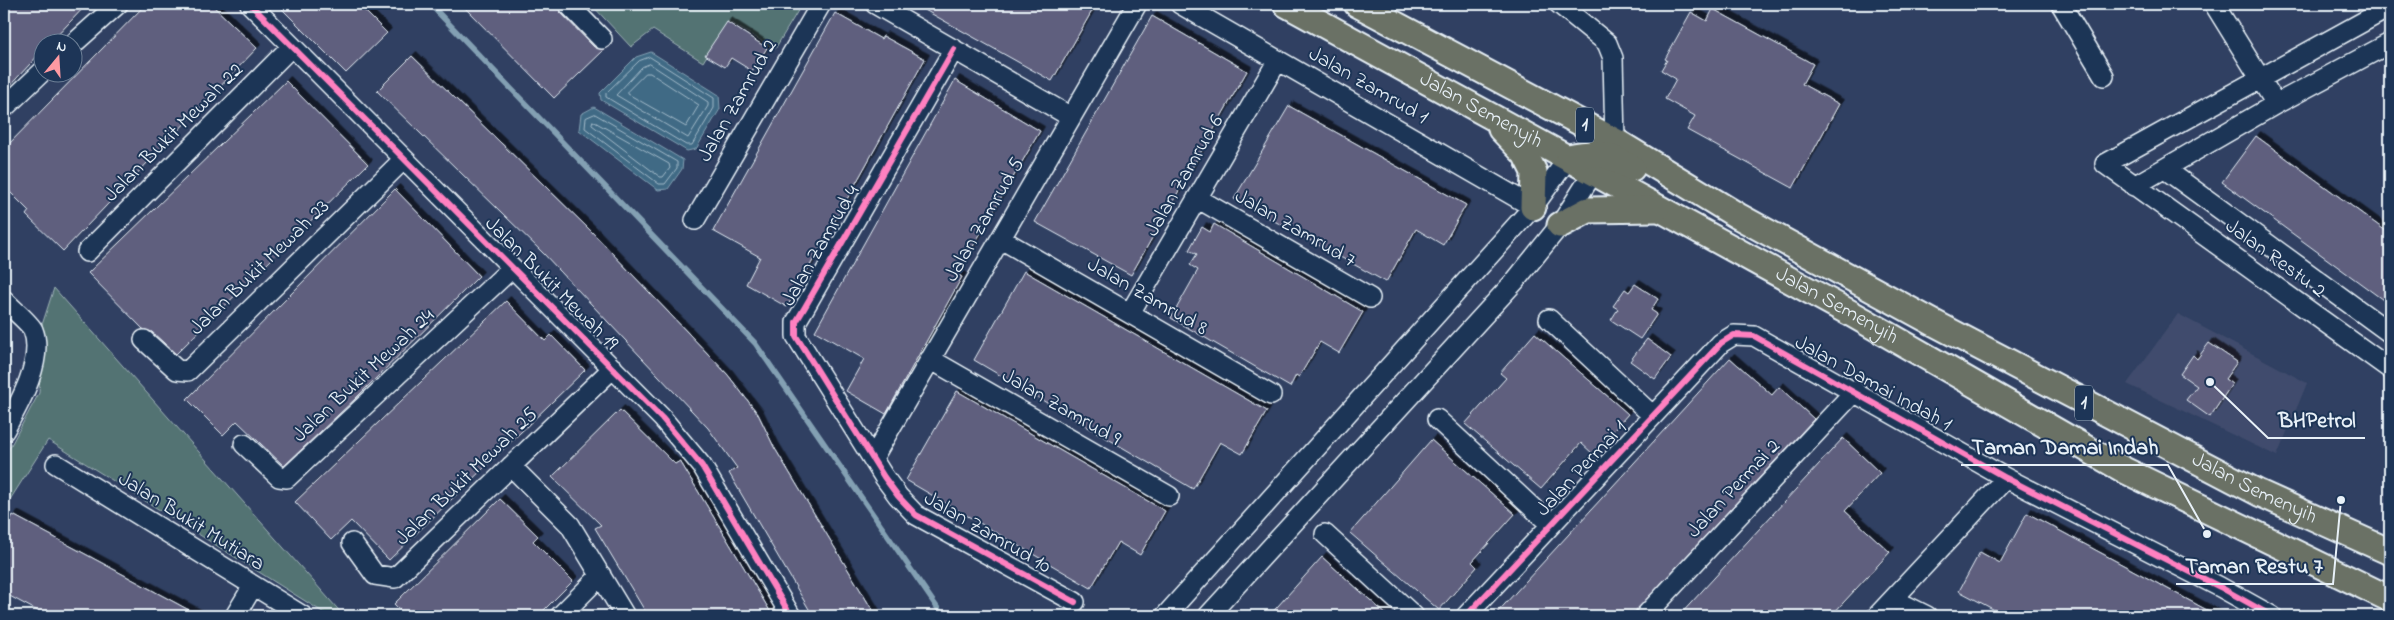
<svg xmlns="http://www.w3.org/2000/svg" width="2394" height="620" font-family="'Indie Flower',sans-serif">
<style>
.built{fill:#414c6d}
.green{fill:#537373;stroke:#9eb2b6}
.water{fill:#3f6a85;stroke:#83a0b3}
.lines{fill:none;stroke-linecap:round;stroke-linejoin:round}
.shore{stroke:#a4bbca;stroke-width:1}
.stream{stroke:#83a0b3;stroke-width:5.5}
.building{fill:#5f5e7e;stroke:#e8f1f8;filter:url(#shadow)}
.minor-casing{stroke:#e8f1f8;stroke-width:22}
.major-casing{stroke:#e8f1f8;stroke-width:29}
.minor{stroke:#1d3557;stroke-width:19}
.major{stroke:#6b7165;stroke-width:25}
.cycleway-casing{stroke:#1d3557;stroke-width:9}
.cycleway{stroke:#ff80c0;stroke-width:6}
.labels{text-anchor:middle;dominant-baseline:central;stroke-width:4;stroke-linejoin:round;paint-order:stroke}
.shield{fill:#1d3557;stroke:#abb9c8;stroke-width:1}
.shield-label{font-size:20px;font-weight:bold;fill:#e8f1f8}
.street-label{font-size:21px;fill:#e8f1f8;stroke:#1d3557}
.leader{fill:none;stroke:#e8f1f8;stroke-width:2}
.callout-dot{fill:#e8f1f8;stroke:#1d3557;stroke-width:2}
.callout-label{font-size:22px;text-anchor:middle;font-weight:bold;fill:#e8f1f8;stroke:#1d3557;stroke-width:4;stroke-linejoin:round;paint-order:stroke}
</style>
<defs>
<filter id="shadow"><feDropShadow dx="4.5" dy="-4.5" stdDeviation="0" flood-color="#0009"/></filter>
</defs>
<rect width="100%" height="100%" fill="#304062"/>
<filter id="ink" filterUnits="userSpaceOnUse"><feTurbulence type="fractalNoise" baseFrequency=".02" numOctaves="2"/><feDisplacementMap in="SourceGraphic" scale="10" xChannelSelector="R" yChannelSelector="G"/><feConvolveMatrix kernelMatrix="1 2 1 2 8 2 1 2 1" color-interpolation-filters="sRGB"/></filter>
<g filter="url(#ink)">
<path class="built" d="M2178,314l129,69 -30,73 -150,-72z"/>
<path class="green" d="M591,4h211l-27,45 -47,-28 -25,41 -50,-32 -22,17z
M54,288l290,328h-15l-281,-176 -44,69v-51l35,-65 3,-68z"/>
<path class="water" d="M651,52l68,43 1,14 -24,40 -9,2 -86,-51 -1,-7 36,-36z
M594,107l89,53 -1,9 -14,20 -10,1 -79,-60 2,-16z"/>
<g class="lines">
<path class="shore" d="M650,57l64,41v10l-22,37h-6l-80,-48v-4l33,-32z
M650,64l58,38v4l-20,32 -72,-43 26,-28z
M646,73h4l49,32 -13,22 -58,-33v-3z
M595,114l82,48v6l-12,16h-6l-74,-56 1,-10z
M593,121l76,43 1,4 -7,9h-3l-68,-52z"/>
<path class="stream" d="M430,4l325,339 188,273"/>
</g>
<path class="building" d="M4,4h83l-36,38h-9v9l-38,41z
M146,4h65l46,44 -194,203 -37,-36 3,-4 -25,-25v-37z
M277,4h81l29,29 -41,40z
M461,4h96l3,8 34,35 10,3 -50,48z
M914,4h182l-44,77z
M1713,9l100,55 -11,20 37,20 -46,84 -106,-58 8,-14 -30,-17 11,-20 -15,-9 6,-10 -2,-1 26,-47 16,9z
M835,13l46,26 2,-3 42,23 -138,248 -41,-23 14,-27 -47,-26z
M1152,16l95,55 -116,204 -96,-53z
M727,22l40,26 -15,23 -21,-13 -6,9 -20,-12z
M412,56l179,175 137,144 30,39 16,33 102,169h-63l-84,-143 8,-5 -29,-40 -165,-175 -166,-162z
M955,80l85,51 -83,143 5,3 -76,137 -40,-23 18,-32 -49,-28z
M286,81l82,83 -192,190 -24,-22 -9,-3 -55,-56z
M1289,106l177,99 -23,40 -27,-16 -30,53 -152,-83z
M2256,136l134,98v71l-168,-123z
M395,189l84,87 -124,123 -71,67 -47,-45 -14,14 -36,-36z
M1214,224l149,88 -24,41 -19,-11 -21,35 -3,-2 -6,12 -119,-69 27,-48 -8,-5 7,-11 -8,-4 13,-23 8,5z
M1024,271l243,140 -25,43 -22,-12 -27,47 -219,-129z
M1635,284l23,15 -7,11 6,4 -17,25 -29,-19 7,-11 -5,-3 12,-17 4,3z
M506,301l39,40 6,-6 34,35 -196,190 -38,-39 -20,19 -36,-38z
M1535,333l93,81 -35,40 -12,-11 -40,46 -76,-65 41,-46 -6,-5z
M1647,339l24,18 -16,22 -25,-18z
M2209,343l28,19 -12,17 7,5 -22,33 -24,-17 11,-14 -17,-12 13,-19 4,4z
M1730,358l42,37 7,-8 35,32 -183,197h-137z
M957,391l208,120 -25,44 -22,-13 -27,46 -185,-108z
M620,410l55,54 5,-3 93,155h-125l-53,-88 6,-3 -49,-48z
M1843,438l37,35 -35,38 45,41 -11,12 -48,52h-152z
M1431,440l84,74 -43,48 5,5 -38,43 -89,-77z
M500,499l38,37 -5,5 40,40 -35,35h-132l-12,-12z
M2027,513l87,47 104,56h-212l-47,-25 21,-39 20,11z
M13,515l187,101h-153l-43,-23v-61z
M1322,557l19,17 47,42h-119z"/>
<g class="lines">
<defs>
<path id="minor" d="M250,4l412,414 40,48 89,150
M568,4l34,35
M875,4l196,113
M1180,4l353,203
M1559,4l48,39 6,15 2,83
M2061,4l43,72
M2214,4l62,100
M2390,7l-285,157 285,205
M1381,17l8,-13
M72,45l46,-41
M954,49l-149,258 -9,15v14l88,141 14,19 18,19 159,87
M4,108l38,-36
M2165,169l225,164
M2134,186l142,-82 114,-61
M1197,198l173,100
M695,220l126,-216
M1001,239l270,156
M87,252l205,-206
M4,300c6,7 26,23 29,30 12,30 -15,76 -29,101
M1130,313l148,-253
M1549,319l104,97
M144,340l33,30 11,1 216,-212
M930,359l239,137
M1437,419l114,106
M244,444l35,33 8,1 225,-210
M873,458l264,-454
M56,464l247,152
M511,466l59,59 55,91
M1325,534l89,82
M352,543l23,32 20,3 218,-210
M1893,599l34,17
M235,616l18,-30
M560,616l41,-41
M1165,616l368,-409 36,-50
M1208,616l307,-335 45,-56 33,-52
M1466,616l255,-273 13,-8 20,1 252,142 214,109 52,29
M1645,616l210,-225
M1877,616l129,-138"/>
<g id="major">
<path id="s1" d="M1286,4l566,310 272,156 266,129"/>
<path id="s2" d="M1357,4l258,137 123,75 196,107 325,170 131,59"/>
<path d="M1501,129l24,25 9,18 -1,35"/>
<path d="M1569,157c29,-6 37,-4 63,11"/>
<path d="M1560,225l28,-15 68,-1"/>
</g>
</defs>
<use href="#minor" class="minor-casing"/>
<use href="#major" class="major-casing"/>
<use href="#minor" class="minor"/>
<use href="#major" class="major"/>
<defs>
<path id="cycleway" d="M250,4l412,414 40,48 89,150
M954,49l-149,258 -9,15v14l88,141 14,19 18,19 159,87
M1466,616l255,-273 13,-8 20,1 252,142 214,109 52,29"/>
</defs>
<use href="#cycleway" class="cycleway-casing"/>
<use href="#cycleway" class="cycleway"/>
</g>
</g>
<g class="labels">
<g class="shield">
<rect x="1576" y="107.5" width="18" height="35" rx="4"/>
<rect x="2075" y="385.5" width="18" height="35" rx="4"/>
</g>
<g class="shield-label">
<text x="1585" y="125">1</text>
<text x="2084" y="403">1</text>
</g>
<g class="street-label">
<text transform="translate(1368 86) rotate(30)">Jalan Zamrud 1</text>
<text transform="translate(738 101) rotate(-60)">Jalan Zamrud 2</text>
<text stroke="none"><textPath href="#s1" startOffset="222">Jalan Semenyih</textPath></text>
<text transform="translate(174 133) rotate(-45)">Jalan Bukit Mewah 22</text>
<text transform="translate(1185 176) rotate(-60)">Jalan Zamrud 6</text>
<text transform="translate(985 220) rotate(-60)">Jalan Zamrud 5</text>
<text transform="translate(1295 229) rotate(30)">Jalan Zamrud 7</text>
<text transform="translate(821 246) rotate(-60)">Jalan Zamrud 4</text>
<text transform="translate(2275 259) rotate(36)">Jalan Restu 2</text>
<text transform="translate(260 268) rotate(-44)">Jalan Bukit Mewah 23</text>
<text transform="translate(551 284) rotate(45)">Jalan Bukit Mewah 19</text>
<text transform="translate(1147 297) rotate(30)">Jalan Zamrud 8</text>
<text stroke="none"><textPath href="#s1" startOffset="628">Jalan Semenyih</textPath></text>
<text transform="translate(364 376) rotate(-43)">Jalan Bukit Mewah 24</text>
<text transform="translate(1873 384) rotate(29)">Jalan Damai Indah 1</text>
<text transform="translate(1061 408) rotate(30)">Jalan Zamrud 9</text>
<text transform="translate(1582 469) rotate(-47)">Jalan Permai 1</text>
<text transform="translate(467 477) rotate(-44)">Jalan Bukit Mewah 25</text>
<text stroke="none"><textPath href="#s2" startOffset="1020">Jalan Semenyih</textPath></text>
<text transform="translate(1734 489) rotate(-47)">Jalan Permai 2</text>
<text transform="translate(191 522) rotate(32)">Jalan Bukit Mutiara</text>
<text transform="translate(987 533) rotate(30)">Jalan Zamrud 10</text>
</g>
</g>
<path class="leader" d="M2210 382L2268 438H2365M2207 534L2168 465H1961M2341 500L2333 584H2176"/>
<g class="callout-dot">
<circle cx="2210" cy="382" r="5"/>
<circle cx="2207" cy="534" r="5"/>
<circle cx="2341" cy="500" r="5"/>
</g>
<g class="callout-label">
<text x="2317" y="427">BHPetrol</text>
<text x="2065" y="454">Taman Damai Indah</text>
<text x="2254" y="573">Taman Restu 7</text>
</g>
<rect width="2394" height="620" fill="none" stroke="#1d3557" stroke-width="20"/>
<rect x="10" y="10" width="2374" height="600" fill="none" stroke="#e8f1f8" stroke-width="2" filter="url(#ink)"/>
<g transform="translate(58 58) rotate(18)"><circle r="24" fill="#1d3557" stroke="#6e8097"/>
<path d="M0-4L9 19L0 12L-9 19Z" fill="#ff9aa2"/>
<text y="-8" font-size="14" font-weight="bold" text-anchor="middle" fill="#e8f1f8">N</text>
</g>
</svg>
